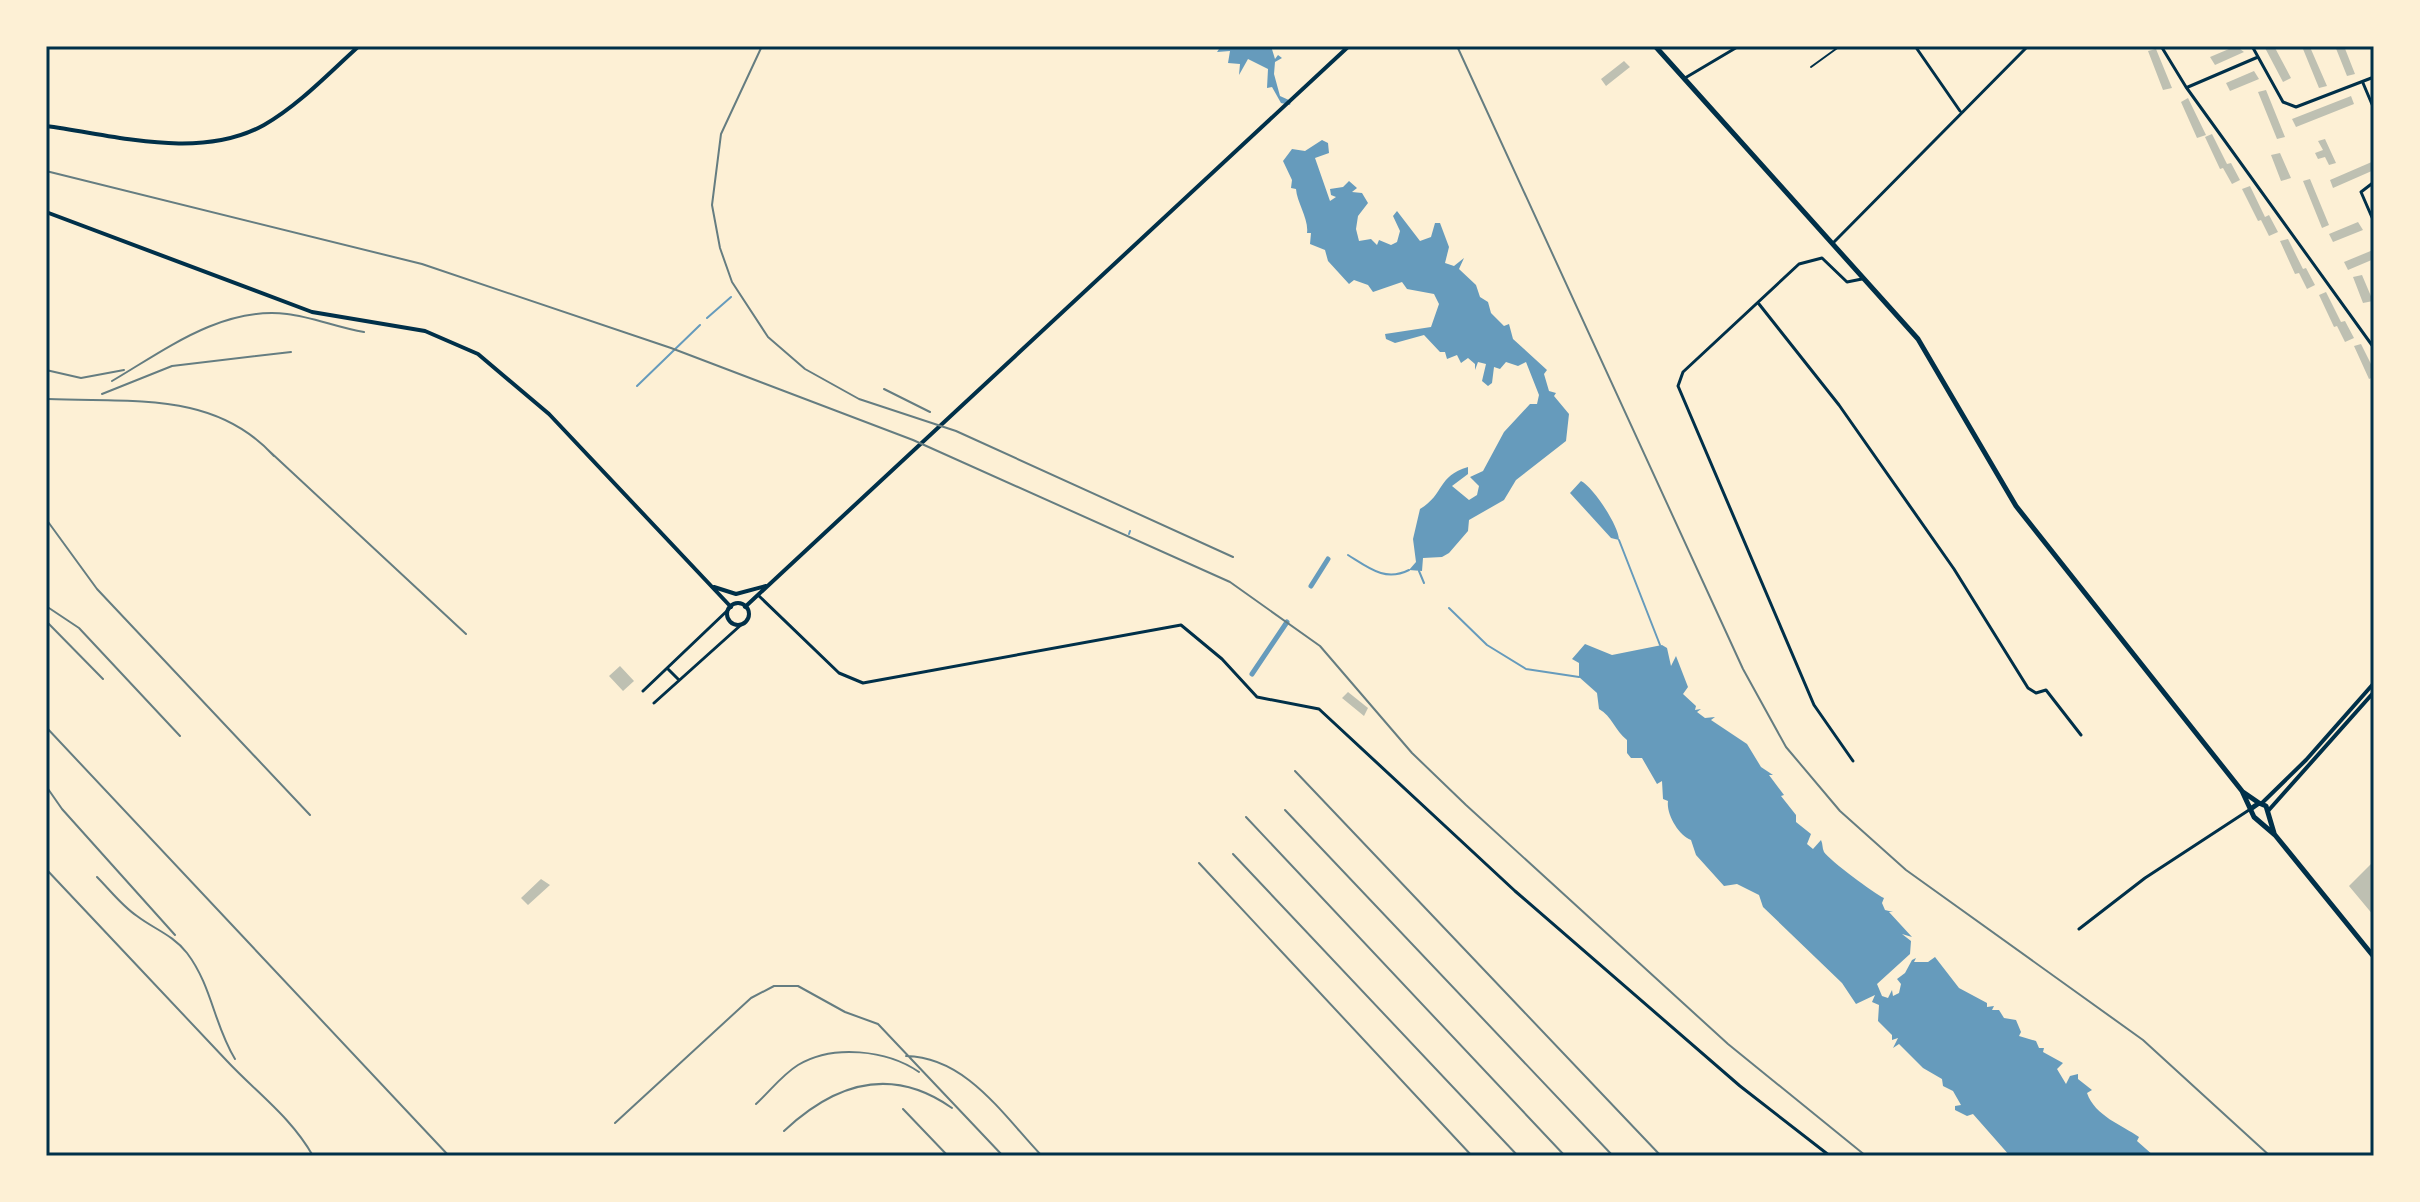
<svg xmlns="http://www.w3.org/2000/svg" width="2420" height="1202" font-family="Helvetica,sans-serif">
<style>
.water{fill:#669bbc}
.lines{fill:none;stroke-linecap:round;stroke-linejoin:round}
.stream{stroke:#669bbc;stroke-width:2}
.canal{stroke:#669bbc;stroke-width:5}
.building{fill:#bec0b2}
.service{stroke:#003049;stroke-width:2}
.minor{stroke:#003049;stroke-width:3}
.tertiary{stroke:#003049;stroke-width:4}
.secondary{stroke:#003049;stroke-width:4}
.trunk{stroke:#003049;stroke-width:5}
.rail{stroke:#657d81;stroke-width:2}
.neatline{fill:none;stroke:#003049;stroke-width:3}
</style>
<rect width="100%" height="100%" fill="#fdf0d5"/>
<path class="water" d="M1221,46h50l4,13 3,-4 4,3 -7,4 -1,12 6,22 11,5 -1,4 -9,-2 -9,-16 -5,1 1,-19 -20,-10 -9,16 1,-11 -12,-1 2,-12 -13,1z
M1322,140l6,3 1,10 -14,5 15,43 6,-4 -5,-2 -1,-6 13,-2 6,-6 8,7 -5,4 10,1 6,10 -10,13 -2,13 3,12 12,-2 6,6 2,-5 12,5 6,-3 3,-11 -7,-15 4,-5 23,30 11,-4 4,-14h5l9,24 -4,16 9,3 10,-8 -5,11 17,16 4,12 8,5 3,11 13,13 5,-2 4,15 34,31 -3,4 5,17 7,2 -2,3 15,18 -3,27 -50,39 -12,20 -35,20 -1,11 -19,22 -7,4 -19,1 -1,13 -13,-1 7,-8 -3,-23 7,-30c25,-15 17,-33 48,-42v7l-16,12 17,14 8,-5 2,-9 -9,-9 13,-6 21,-39 26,-28h7l2,-9 -13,-33 -8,4 -12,-4 -6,7 -6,-2 -2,16 -4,3 -6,-5 4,-17 -8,-2 -3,8v-6l-7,-6 -7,5 -4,-8 -10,4 -2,-7h-5l-16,-17 -29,8 -9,-4 -1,-5 46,-7 8,-23 -5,-10 -27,-5 -5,-7 -29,10 -5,-7 -14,-5 -5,4 -21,-23 -3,-11 -15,-6 1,-11h-4c2,-14 -10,-30 -11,-44l-5,-1 1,-8 -9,-19 9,-12 13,2z
M1581,481c12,6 38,45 38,59l-8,-2 -41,-45z
M1585,644l27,11 50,-10 5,3 4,18 5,-10 12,31 -5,7 13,12 -1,4 6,-1 -4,3 8,6 10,-1 -4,3 36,24 14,23 12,8h-4l15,20 -3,1 15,19v7l15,12 -4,10 6,5 8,-9c2,4 1,8 3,12 5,8 51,42 60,46l-2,5 3,7 8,2h-4l23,25 -10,-3 9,7 -1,13 -33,30 5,12 6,2 4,-8 1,6 6,-3 2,-9 -4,-5 8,-6 7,-13 4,-2 -2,4h14l7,-5 24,31 28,15v4l7,-1 -2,4h7l5,8 12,2 5,12 -2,4 17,5 3,7h5l-1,4 20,11 -6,6 9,15 4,-8 8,-2v5l14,11 -5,3c8,23 35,32 52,44l-2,4 17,15h-144l-37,-42 -6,2 -12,-6v-4l6,-1 -8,-14 -10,-5 -1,-7 -19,-11 -24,-24 -6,4 5,-10 -6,2v-5l-14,-14 1,-16 -7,-3 3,-7 -19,9 -14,-21 -79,-76 -4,-12 -22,-11 -13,2 -28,-31 -5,-15c-12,-4 -25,-26 -23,-39l-5,-2 -1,-18 -5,3 -15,-26h-11l-4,-5v-13c-12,-9 -15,-24 -28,-31l-2,-16 -18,-16v-14l-7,-4z"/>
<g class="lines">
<path class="stream" d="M707,318l24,-21
M637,386l63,-61
M1129,534l1,-3
M1619,540l41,105
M1348,555c21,13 37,27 61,15
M1419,571l5,12
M1449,608l38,37 39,24 53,8"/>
<path class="canal" d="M1311,586l17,-27
M1252,674l35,-52"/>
</g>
<path class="building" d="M2236,46l8,6 -29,13 -5,-8z
M2264,46h10l17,32 -8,4z
M2335,46h9l11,28 -8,2z
M2310,47l17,39 -8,2 -16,-39z
M2156,49l16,39 -9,2 -15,-39z
M1624,61l6,6 -24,19 -5,-7z
M2254,71l5,8 -29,12 -4,-8z
M2266,90l19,47 -8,2 -19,-47z
M2351,96l3,8 -58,23 -4,-8z
M2188,98l18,37 -9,3 -16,-36z
M2212,134l15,30 4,-1 9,17 -8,4 -9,-16 -3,1 -15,-32z
M2325,139l11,24 -7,2 -4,-8 -7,2 -3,-6 8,-3 -5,-9z
M2280,153l11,25 -10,3 -10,-26z
M2374,161v9l-41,18 -3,-8z
M2310,179l19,46 -7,3 -19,-47z
M2250,186l15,31 4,-2 9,17 -9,4 -8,-16 -3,1 -16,-32z
M2358,222l5,8 -30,12 -4,-8z
M2288,239l15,30 3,-1 9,17 -8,4 -8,-16 -4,1 -15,-33z
M2373,250l1,9 -26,11 -4,-8z
M2362,275l11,26 -10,2 -10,-26z
M2326,292l15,30 4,-1 9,17 -9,4 -8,-16 -3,1 -15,-32z
M2361,344l13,26v7l-5,2 -15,-33z
M620,666l14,15 -11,10 -14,-15z
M1348,692l20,16 -4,8 -22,-18z
M2374,861v55l-25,-30z
M541,879l9,6 -22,20 -7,-7z"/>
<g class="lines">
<path class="service" d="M1811,67l29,-21"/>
<path class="minor" d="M1915,46l45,65
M2161,46l25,41 188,261
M2252,46l31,56 13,5 78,-30
M1685,78l54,-32
M2363,83l11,26
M2188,87l70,-30
M2374,182l-13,10 13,30
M1833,243l195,-197
M1759,304l80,101 115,164 74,119 8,5 10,-3 35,45
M758,595l81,78 24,10 318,-58 41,34 35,38 62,12 196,182 225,195 90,70
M668,669l11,11
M643,691l86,-82
M654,703l88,-79
M1853,761l-39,-56 -136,-319 5,-14 116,-108 23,-6 25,24 15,-3
M2079,929l66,-51 104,-68"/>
<path class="tertiary" d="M46,212l266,100 113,19 53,23 71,60 182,193
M714,587l22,7 30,-8
M727 614a11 11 0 1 1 22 0a11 11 0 1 1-22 0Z
M745,607l604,-561"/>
<path class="secondary" d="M46,126c69,9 153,35 218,-1 35,-20 65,-52 95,-79
M2262,803l44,-43 68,-77
M2268,811l106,-119"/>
<path class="trunk" d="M1655,46l263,293 98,167 226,285 12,26 21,18 99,122
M2243,792l16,11
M2252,808l7,-5 7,3 8,27"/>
<path class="rail" d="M762,46l-41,88 -9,71 8,43 12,34 36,55 37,32 54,30 97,32 277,126
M1457,46l286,623 43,78 54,64 66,59 237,170 127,116
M46,171l376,93 249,84 242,92 317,142 90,64 92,107 54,52 262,239 138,112
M46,370l35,8 43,-8
M112,381c53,-31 110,-75 175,-67 26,3 51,14 77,18
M884,389l46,23
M102,394l70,-28 119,-14
M48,399c83,4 166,-9 226,57
M267,449l199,185
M46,519l51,70 213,226
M46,606l33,22 101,108
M46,621l57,58
M46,727l403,429
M1295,771l366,385
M46,786l16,23 113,126
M1285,810l328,346
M1246,817l319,339
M1233,854l285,302
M1199,863l273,293
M46,869c60,64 121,128 181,192 30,32 64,56 86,95
M97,877c13,13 25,29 40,39 17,13 36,19 50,37 25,33 27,72 48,106
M906,1056c60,1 97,59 135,99
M756,1104c14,-13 26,-29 42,-39 35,-21 89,-15 121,7
M903,1109l45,47
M615,1123l136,-125 23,-12h24l47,26 33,12 125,132
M784,1131c50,-47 107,-66 168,-23"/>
</g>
<rect width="2420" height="1202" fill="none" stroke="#fdf0d5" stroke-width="96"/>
<rect x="48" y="48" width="2324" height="1106" class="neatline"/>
</svg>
